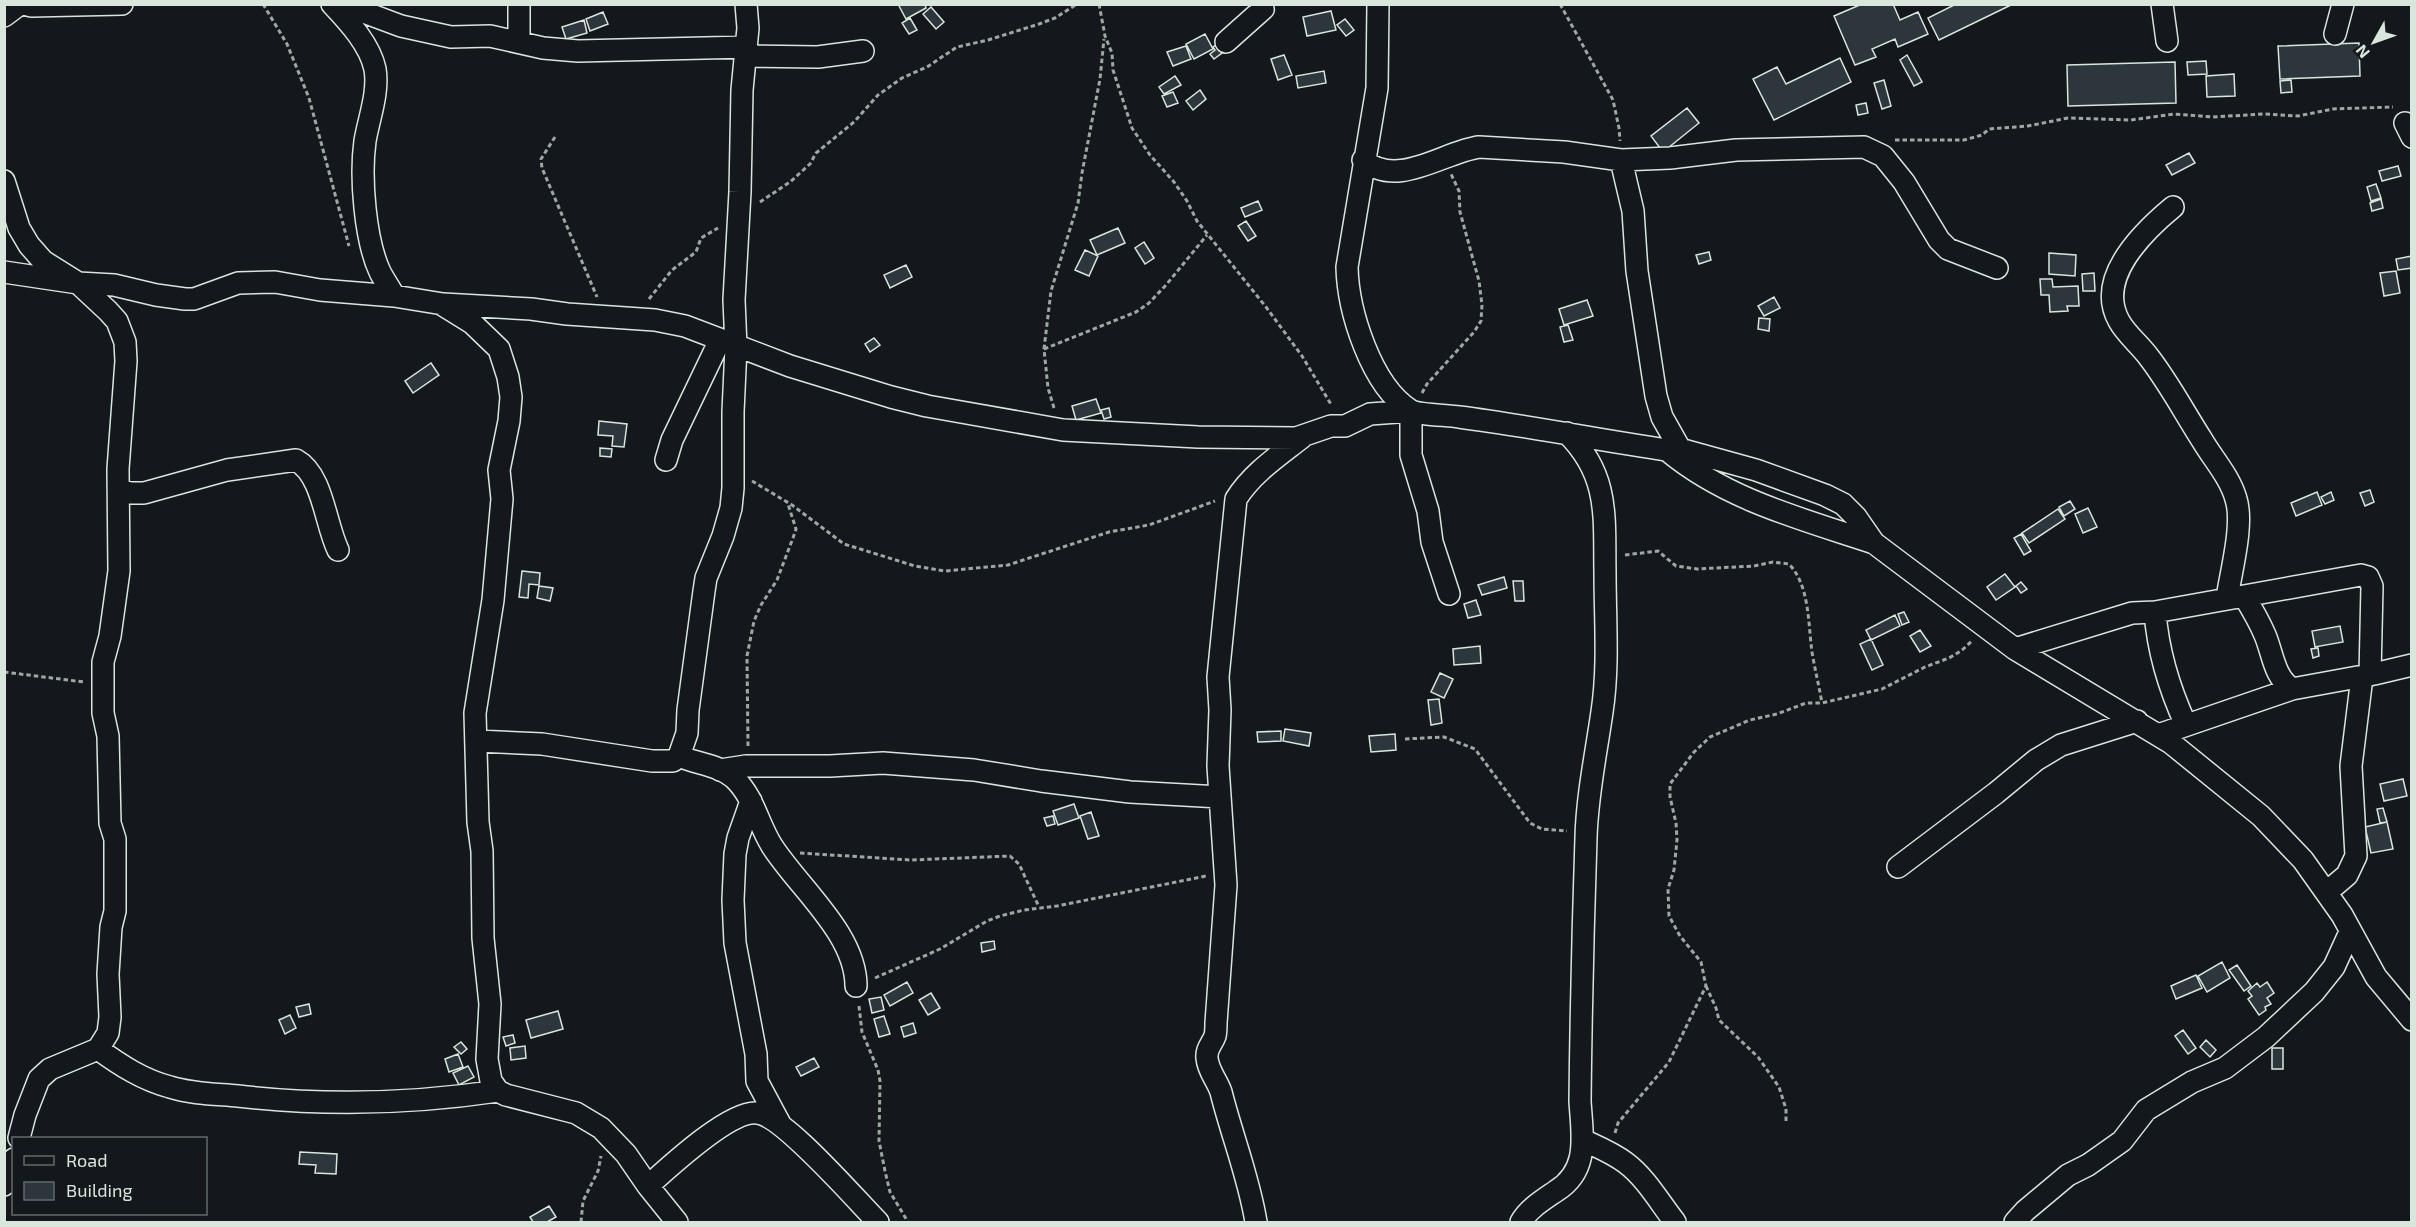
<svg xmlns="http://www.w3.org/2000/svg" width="2416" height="1227" font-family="'Exo 2',sans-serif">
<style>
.building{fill:#2c363c;stroke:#d8e6dc;stroke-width:1.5}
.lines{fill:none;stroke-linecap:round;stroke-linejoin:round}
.minor-casing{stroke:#d8e6dc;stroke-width:24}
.path{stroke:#9da8a2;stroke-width:3;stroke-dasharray:4.5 3;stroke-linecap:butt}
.minor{stroke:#14181c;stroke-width:21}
</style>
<rect width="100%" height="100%" fill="#14181c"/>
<path class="building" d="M901,4h24l1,4 -20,11 -7,-13z
M1862,4h31l7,16 18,-8 10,22 -30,13 -3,-8 -23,10 4,8 -21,8 -21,-49z
M1956,4h57l-74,36 -11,-22z
M931,7l13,15 -8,7 -13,-15z
M1331,11l5,19 -29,6 -4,-19z
M603,12l5,12 -18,7 -4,-12z
M910,18l7,12 -8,4 -7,-11z
M1345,19l9,11 -8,6 -9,-11z
M584,20l3,13 -21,6 -4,-12z
M1205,34l8,15 -19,10 -8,-15z
M2359,43l1,33 -80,3 -2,-33z
M1216,45l6,8 -8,6 -4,-5 5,-4 -2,-3z
M1186,46l5,13 -18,7 -6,-14z
M1284,55l8,20 -14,5 -7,-21z
M1907,55l15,27 -8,4 -14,-26z
M1840,58l11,24 -77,38 -21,-41 24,-12 9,17z
M2206,61l1,13 -19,1 -1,-13z
M2175,62l1,41 -108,3 -1,-41z
M1324,71l2,12 -28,5 -2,-12z
M2234,74l1,22 -28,1 -1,-21z
M1175,76l6,9 -17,9 -5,-7z
M1884,80l7,26 -9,3 -8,-26z
M2291,80l1,12 -11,1 -1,-12z
M1200,90l6,9 -13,11 -7,-9z
M1173,92l5,11 -11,4 -5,-11z
M1866,103l2,10 -10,2 -2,-10z
M1687,108l12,15 -36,29 -12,-16z
M2189,153l6,10 -23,12 -6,-10z
M2398,166l3,10 -19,5 -3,-10z
M2376,184l5,14 -10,3 -4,-14z
M2381,199l2,9 -11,3 -2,-8z
M1258,201l4,9 -17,7 -4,-9z
M1246,221l10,15 -8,5 -10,-15z
M1118,228l7,15 -28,12 -7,-15z
M1144,242l10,16 -9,6 -10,-16z
M1085,250l13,6 -9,20 -14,-6z
M1709,252l2,8 -12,4 -3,-9z
M2049,253l27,2 -1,21 -26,-2z
M2412,256v12l-14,2 -2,-11z
M906,265l6,12 -22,11 -6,-13z
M2396,271l4,22 -16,3 -4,-23z
M2094,273l1,18h-12l-1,-17z
M2040,279h12l1,8 25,-1 1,20h-12l1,5 -18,1 -1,-17h-8z
M1774,297l6,11 -16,8 -6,-10z
M1587,300l6,16 -29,9 -5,-16z
M1759,318l11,1 -1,12 -11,-2z
M1568,325l5,15 -9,2 -4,-15z
M874,338l6,7 -10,7 -5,-8z
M431,363l8,12 -26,18 -8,-12z
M1096,399l5,14 -25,7 -4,-14z
M1109,408l2,9 -7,2 -3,-9z
M599,421l28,3 -3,23 -12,-1 1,-10 -15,-1z
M600,448l12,1 -1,8 -11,-1z
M2370,490l4,12 -9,4 -5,-13z
M2317,492l5,13 -26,11 -5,-13z
M2331,492l3,8 -9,4 -4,-7z
M2070,501l5,8 -11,7 -5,-9z
M2088,508l9,19 -14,6 -8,-19z
M2058,509l7,10 -36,24 -7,-10z
M2021,534l10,17 -7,4 -10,-17z
M522,571l18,2 -1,12 -10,-1 -1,14 -9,-1z
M2005,574l10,13 -19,13 -9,-13z
M1504,577l3,11 -25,7 -4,-10z
M1513,581h10l1,20h-9z
M2021,582l6,7 -6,4 -5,-7z
M539,586l14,2 -3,13 -13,-3z
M1476,600l5,15 -13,3 -4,-14z
M1904,612l5,10 -7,3 -4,-11z
M1895,615l5,11 -29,14 -5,-10z
M2340,626l3,16 -28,5 -3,-16z
M1920,630l11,16 -11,6 -10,-16z
M1871,639l12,26 -11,5 -12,-26z
M1480,646l1,17 -27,2 -1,-16z
M2318,648l1,8 -6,2 -2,-9z
M1440,673l13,6 -9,19 -13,-6z
M1439,699l3,24 -11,2 -3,-25z
M1285,729l26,4 -2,13 -26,-5z
M1281,731v10l-23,1 -1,-10z
M1395,734l1,16 -25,2 -2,-16z
M2403,779l4,17 -23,5 -4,-17z
M1074,804l5,14 -21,7 -5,-14z
M2383,808l4,14 -7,1 -3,-14z
M1091,812l8,24 -11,3 -8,-23z
M1053,816l2,8 -8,2 -3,-8z
M2387,822l6,27 -22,4 -6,-26z
M994,941l1,8 -13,3 -1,-9z
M2222,962l8,16 -23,14 -9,-16z
M2237,965l14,21 -7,5 -15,-21z
M2196,975l6,13 -26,11 -5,-13z
M907,982l6,11 -23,13 -6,-11z
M2267,982l7,11 -7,5 4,6 -6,3 1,3 -7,5 -11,-16 4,-3 -4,-5 9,-8 3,4z
M931,993l9,15 -12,7 -9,-15z
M881,997l3,13 -12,3 -3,-14z
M309,1004l2,10 -12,3 -3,-10z
M558,1011l5,18 -32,9 -5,-18z
M290,1015l6,13 -11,6 -6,-14z
M884,1016l6,18 -11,3 -5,-18z
M913,1023l3,10 -12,4 -3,-10z
M2183,1030l13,18 -8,6 -13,-18z
M513,1035l2,8 -9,3 -3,-9z
M2206,1040l10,10 -6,7 -10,-10z
M461,1042l6,7 -6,5 -7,-7z
M525,1046l1,12 -15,2 -1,-12z
M2272,1048h11v21h-11z
M458,1054l5,13 -14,5 -4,-13z
M814,1058l5,9 -18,9 -5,-9z
M468,1066l6,11 -15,8 -6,-12z
M300,1152l37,2 -1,20 -21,-1 1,-8 -17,-1z
M549,1206l7,11 -9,5h-14l-3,-5z"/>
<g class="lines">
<defs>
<path id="minor" d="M24,4l7,2 91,-2
M332,4c17,18 38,41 43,65 4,23 -6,49 -10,72 -5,36 0,99 15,131 4,8 10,16 14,24
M342,4l59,22 50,11 39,-1 53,12 35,3 169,-4
M519,4v38
M1378,4l-1,84 -30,179c1,44 24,118 63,143 8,5 38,5 49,7 70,9 139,23 208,33l13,-1 76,21 69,25 18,9 13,13 18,26 141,106 156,94 90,73 42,44 39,55 34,62 36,43
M2162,4l5,37
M4,16l16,-12
M2335,34l8,-30
M1226,42l37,-33 -2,-5
M746,56l72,1 45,-6
M2405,123l7,14
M1363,160c35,29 80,-8 116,-13l85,5 57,8 49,-2 66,-8 128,-3 19,9 21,26 35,58 9,9 49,19
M1621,160l12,51 4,60 19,125 6,21 18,32
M4,181l15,47 10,17 14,16 35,22 30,28 9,10 8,21 1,19 -8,108 1,102 -9,65 -7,26v51l5,23 2,87 5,16v72l-4,16 -3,47 2,43 -2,16 -10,16 -48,20 -11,10 -14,36 -6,23
M2173,207c-29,24 -78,71 -54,114 7,13 20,23 29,35 21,27 36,56 54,84 11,19 28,37 34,59 8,25 -5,72 -9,99
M4,272l74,11 36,2 42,10 29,4h9l44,-16 37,-1 45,8 74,6 49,8 88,5 36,5 88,6 30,6 105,40 101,31 36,9 136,24 135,7 98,1 35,-12h14l25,-12 41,-3v44l17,56 4,31 17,52
M443,305l29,18 27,26 9,28 3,20 -2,24 -10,49 3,29 -9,101 -18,113 3,109 4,29 1,87 7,66 -3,55 4,22 7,10 8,4 70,18 25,15 25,26 22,32 29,36
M1668,451c59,49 134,68 206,92
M666,460l6,-20 48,-100
M119,490l11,3h14l83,-23 69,-10c27,15 29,63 42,90
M2244,596c8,13 15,25 21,39 8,19 9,42 27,54
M2155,612c3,40 14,76 31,113
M2015,649l117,-36 23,-1 206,-37 7,2 4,9 -2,89
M2158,735l134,-46 82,-15 38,-9
M477,741l65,3 110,17h21l6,-5 8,-23 1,-23 16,-119 2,-13 17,-42 8,-28 2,-20v-76l3,-65 -2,-47 6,-108 2,-102 6,-62 -2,-24
M679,756c18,8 40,9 55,22 20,19 24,46 38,68 27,42 84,88 84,140
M720,770l26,-4h84l53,-3 91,7 67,11 89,11 90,5
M751,801l-13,37 -3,16 -2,46 2,43 21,111 1,27 23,43
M1898,867l98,-74 40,-33 25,-15 76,-24
M2327,892l20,-17 9,-19 -5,-90 11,-89
M98,1049c22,16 45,31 72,38 22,7 46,7 68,9 87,10 173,8 260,-5
M1583,1140c15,7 30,13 43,23 20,15 34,40 49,59
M4,1185l10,-26
M648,1186c20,-18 82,-76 109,-73 26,2 100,88 121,109
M1256,1222c-7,-44 -24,-86 -35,-130 -4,-12 -13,-21 -14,-34 -1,-9 5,-14 8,-22 1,-4 1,-9 1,-13l10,-138 -8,-119 2,-56 -2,-33 18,-178c17,-27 44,-44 69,-64
M1521,1222c7,-13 22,-22 35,-31 34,-21 26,-56 24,-90 1,-87 3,-175 6,-263 1,-42 10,-84 16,-126 7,-46 3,-93 3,-140 -1,-55 5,-96 -38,-139
M2015,1222l10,-11 43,-36 20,-10 34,-24 24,-31 46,-28 33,-14 41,-31 48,-45 20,-25 16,-35"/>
</defs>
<use href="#minor" class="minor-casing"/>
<path class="path" d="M263,4l24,40 22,54 40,148
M1099,4l6,32 7,17 1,17 19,58 18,27 24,27 13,19 10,20 69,86 36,49 30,50
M1560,4l53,96 6,28 1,13
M555,137l-14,22 1,9 55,129
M1895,140h69l18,-5 7,-6 39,-3 40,-8 63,2 43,-6 39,3 51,-3 34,2 35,-7 60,-2
M760,202l30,-20 20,-18 6,-11 38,-31 24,-27 24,-17 25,-11 30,-20 31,-7 51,-16 16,-6 22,-14
M649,299l23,-29 24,-18 5,-14 17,-10
M1044,349l92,-37 13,-9 17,-18 41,-50
M1422,393l5,-9 47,-52 7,-11 1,-16 -3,-24 -19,-69 -1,-21 -8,-17
M1054,408l-6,-20 -4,-39 7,-58 27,-88 4,-30 18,-94 4,-40
M752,481l40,24 52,39 71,22 30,5 63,-6 101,-33 40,-7 66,-24
M1625,555l33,-4 18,15 21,3 57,-3 19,-4 16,2c21,22 19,60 23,88 3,18 7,34 10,51
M4,672l80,10
M1405,739l39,-2 31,12 55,74 12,6 25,2
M748,746l-1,-90 7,-35 7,-16 16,-25 16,-42 3,-9 -8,-25
M800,853l111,7 99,-4 9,8 20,43
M875,978l65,-29 47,-28 13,-5 24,-6 33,-4 149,-30
M1706,986l10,22 3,12 39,37 21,30 7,22v12
M859,1006l3,26 16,38 2,11 -1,60 6,30 5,21 18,30
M1615,1133l3,-10 51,-61 37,-76 -5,-24 -21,-26 -11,-20 -1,-27 6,-19 3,-30 -1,-17 -6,-26v-13l24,-32 16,-15 40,-17 27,-6 29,-11h16l60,-14 43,-22 24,-9 12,-7 11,-10
M581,1222l2,-21 15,-30 3,-15"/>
<use href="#minor" class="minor"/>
</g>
<rect width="2416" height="1227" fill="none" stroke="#d8e6dc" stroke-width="12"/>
<rect x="12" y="1137" width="195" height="78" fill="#14181c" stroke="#626a69" stroke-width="1.5"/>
<rect x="24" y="1156" width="30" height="9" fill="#14181c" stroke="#626a69" stroke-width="1.5"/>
<text x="66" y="1167" font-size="18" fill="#d8e6dc">Road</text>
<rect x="24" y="1182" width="30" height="18" fill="#2c363c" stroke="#626a69" stroke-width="1.5"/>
<text x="66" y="1197" font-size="18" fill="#d8e6dc">Building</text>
<g transform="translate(2374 42) rotate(230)" stroke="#14181c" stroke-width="4.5" paint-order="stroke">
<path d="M0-4.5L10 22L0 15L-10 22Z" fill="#d8e6dc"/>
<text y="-9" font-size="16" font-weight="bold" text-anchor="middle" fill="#d8e6dc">N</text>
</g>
</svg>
